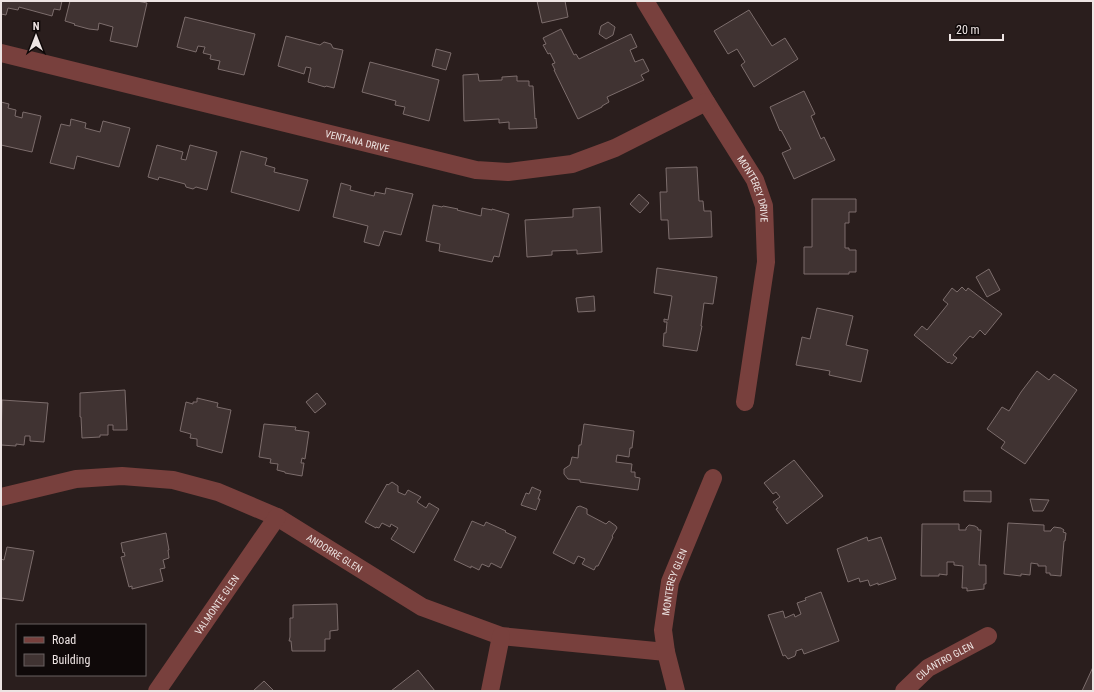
<svg xmlns="http://www.w3.org/2000/svg" width="1094" height="692" font-family="'Roboto Condensed',sans-serif">
<style>
.building{fill:#403332;stroke:#7c6d6c}
.lines{fill:none;stroke-linecap:round;stroke-linejoin:round}
.minor{stroke:#78403d;stroke-width:18}
.labels{text-anchor:middle;dominant-baseline:central;stroke-width:4;stroke-linejoin:round;paint-order:stroke}
.street-label{font-size:10px;fill:#ede4e3;stroke:#0f0909}
</style>
<rect width="100%" height="100%" fill="#2a1e1d"/>
<path class="building" d="M1,1h61l-2,9 -6,-1 -2,7 -33,-9 -1,3 -10,-2 -2,7 -5,-1z
M70,1h67l10,2 -10,44 -27,-6 3,-14 -14,-4 -1,7 -9,-1 -15,-4 1,-1 -10,-3z
M537,1h28l3,16 -26,6z
M749,10l23,36 13,-8 13,21 -44,28 -13,-22 4,-3 -8,-13 -9,5 -14,-23z
M185,17l70,17 -11,41 -26,-6 2,-8 -10,-2 1,-4 -8,-2 2,-6 -7,-1 -2,6 -19,-5z
M608,22l7,5 -2,8 -7,4 -7,-5 2,-8z
M561,29l13,26 2,-1 3,5 52,-25 6,13 -7,3 5,12 8,-3 6,12 -8,4 3,5 -37,17 2,5 -7,4v1l-24,12 -24,-49h1l-3,-6 3,-1 -5,-10 -2,1 -5,-9 3,-1 -3,-6z
M286,36l34,9 4,-3 7,2 2,4 10,2 -9,38 -8,-2 -1,1 -17,-5 3,-14 -5,-1 -2,7 -26,-8z
M436,49l15,4 -5,17 -14,-4z
M370,62l69,18 -10,41 -26,-7 2,-7 -10,-2 1,-4 -34,-9z
M478,74l1,7 23,-1v-3l15,-1v5h12v5h4l2,33 1,-1 1,10 -28,1v-7l-10,1v-4l-35,2 -1,-46z
M804,91l11,23 -4,2 10,23 3,-2 11,23 -41,19 -12,-26 9,-4 -10,-19 -1,1 -10,-24z
M1,102l8,2 -1,4 8,2 -1,6 7,2 1,-6 18,4 -9,36 -31,-7z
M71,119l15,4 -1,5 15,4 3,-11 27,7 -11,39 -42,-11 -3,13 -24,-6 11,-39 9,2z
M157,145l26,7 -2,7 5,1 4,-15 27,7 -10,38 -11,-3 -3,2 -7,-2 -1,-3 -26,-7 -1,3 -10,-3z
M241,151l26,7 -2,7 10,3 -1,4 34,8 -9,31 -68,-19z
M697,167l2,34h4l1,10h7l1,26 -43,2 -1,-19h-7l-1,-28h7l-1,-24z
M341,183l10,3 -1,4 24,6 1,-4 10,2 1,-6 27,6 -12,41 -17,-4 -5,15 -15,-4 4,-16 -35,-9z
M639,194l10,9 -9,10 -10,-9z
M812,199h44v13h-7v11h-4v25h4v2h7v22h-7v2h-45v-27h8z
M433,205l9,2 1,-1 15,3 -1,1 24,6 1,-8 10,2v-1l17,5 -10,43 -5,-1 -2,6 -53,-11 1,-7 -14,-3z
M600,207l2,45 -25,2v-4l-25,1v4l-25,2 -2,-37 48,-3v-8z
M657,268l60,9 -4,27 -9,-1 -3,23h1l-5,25 -34,-5 1,-13h2l1,-11h-3v-3l4,1 4,-24 -18,-3z
M989,269l11,21 -13,7 -11,-20z
M962,287l4,4 2,-3 34,26 -17,21 -5,-5 -7,8 -3,-2 -17,19 4,3 -5,6 -3,-2 -1,1 -34,-28 8,-9 5,4 21,-26 -5,-4 9,-12 5,4z
M594,296l1,15 -17,1 -2,-14z
M817,308l36,8 -7,29 22,5 -7,32 -32,-7 1,-4 -34,-6 6,-28 8,2z
M1037,371l12,9 5,-6 23,16 -52,74 -24,-16 4,-6 -18,-13 15,-22 7,4 12,-19z
M125,390l2,40h-14v-5h-5v10h-8v2l-18,1 -1,-21h-1v-24z
M317,393l9,11 -11,9 -9,-11z
M197,398l21,5 -1,4 14,3 -9,43 -25,-7v-7l-7,-1 1,-4 -11,-3 6,-29 7,2v-2h4z
M2,400l46,3 -4,39 -14,-1v-5h-5l-1,9 -8,-1v2l-15,-1z
M264,424l32,3 -1,3 14,2 -4,27 -3,-1 -1,5h3l-2,13 -17,-3v-1l-8,-2 1,-6 -8,-1 1,-4 -12,-2z
M584,424l50,7 -2,17h-2l-1,9 -12,-2 -1,7 16,2 -1,8h4v5l5,1 -2,12 -58,-8v-2l-12,-1 -4,-5v-5l6,-4 2,-8 6,1 1,-13h2z
M794,460l29,36 -36,28 -11,-15 2,-1 -5,-6 7,-5 -4,-5 -3,2 -9,-11z
M392,482l6,4v6l7,3 3,-5 13,7 -4,5 9,6 3,-5 10,6 -25,44 -23,-14 7,-11 -7,-4 -1,3 -8,-4 -3,5 -3,-1v1l-11,-6 22,-38 1,1z
M532,487l9,4 -3,8h2l-4,11 -15,-5 5,-12 3,1z
M964,491h27v11l-27,-1z
M1030,499l19,1 -6,11h-10z
M580,506l7,3v5l19,10 3,-3 7,5 1,2 -5,8 1,1 -15,29h-2l-2,4 -12,-6 3,-5 -7,-3 -4,8 -21,-11 24,-46z
M472,521l12,5 2,-4 20,9 -1,1 11,5 -15,31 -10,-5 -2,4 -7,-3 -3,6 -8,-4v2l-17,-8z
M1008,523l36,2v6h7v-1l3,-3 7,1 3,2 -1,2 3,1 -1,8h-1l-3,35 -11,-1v-2h-4v-7h-8v-2l-7,-1 -1,12 -9,-1v2l-17,-2z
M922,524h37v6h7v-2l3,-3 6,1 3,2v2h3l-2,35h7v19h-2v5l-17,2v-3h-5l1,-22 -9,-1v-3h-7v13l-8,-1v2h-18z
M166,533l3,17h-1l1,8 -6,2 2,8 -5,1 3,12 -31,8v-3l-3,1 -8,-30 4,-1 -1,-4 -1,1 -2,-10z
M867,537l1,4 13,-4 15,42 -18,6v-2l-8,3 -2,-6 -8,2 -1,-4 -11,4 -11,-33z
M7,547l27,4 -11,50 -22,-3v-39l3,1z
M821,592l18,49 -35,13 -2,-5 -6,2v2l-1,3 -7,3 -3,-4 -2,1 -15,-41 15,-4 2,7 9,-4 1,3 6,-3 -4,-11 9,-3 -1,-2z
M337,604l1,26 -8,1v8h-5v12h-33l-1,-10h-2l1,-4v-19h3v-13z
M1093,667v24h-11z
M418,670l17,21h-44z
M264,681l10,10h-21z"/>
<g class="lines">
<g class="minor">
<path id="s1" d="M645,1l61,101 49,78 9,26 2,56 -21,140"/>
<path id="s2" d="M1,53l475,117 32,2 64,-8 43,-16 91,-46"/>
<path id="s3" d="M1,497l75,-18 46,-3 51,4 45,12 59,25 145,90 79,29 165,16"/>
<path id="s4" d="M157,691l120,-174"/>
<path d="M490,691l11,-55"/>
<path id="s5" d="M676,691l-10,-39 -3,-22 7,-48 43,-104"/>
<path id="s6" d="M904,691l24,-23 60,-32"/>
</g>
</g>
<g class="labels">
<g class="street-label">
<text stroke="none"><textPath href="#s2" startOffset="367">VENTANA DRIVE</textPath></text>
<text stroke="none"><textPath href="#s1" startOffset="218">MONTEREY DRIVE</textPath></text>
<text stroke="none"><textPath href="#s3" startOffset="353">ANDORRE GLEN</textPath></text>
<text stroke="none"><textPath href="#s5" startOffset="112">MONTEREY GLEN</textPath></text>
<text stroke="none"><textPath href="#s4" startOffset="105">VALMONTE GLEN</textPath></text>
<text stroke="none"><textPath href="#s6" startOffset="51">CILANTRO GLEN</textPath></text>
</g>
</g>
<rect width="1094" height="692" fill="none" stroke="#ede4e3" stroke-width="4"/>
<rect x="16" y="624" width="130" height="52" fill="#0f0909" stroke="#686160"/>
<rect x="24" y="637" width="20" height="6" fill="#78403d" stroke="#686160"/>
<text x="52" y="644" font-size="12" fill="#ede4e3">Road</text>
<rect x="24" y="654" width="20" height="12" fill="#403332" stroke="#686160"/>
<text x="52" y="664" font-size="12" fill="#ede4e3">Building</text>
<g transform="translate(36 36)" stroke="#0f0909" stroke-width="3" paint-order="stroke">
<path d="M0-3L7 15L0 10L-7 15Z" fill="#ede4e3"/>
<text y="-6" font-size="11" font-weight="bold" text-anchor="middle" fill="#ede4e3">N</text>
</g>
<path d="M950 34v6h53v-6" fill="none" stroke="#ede4e3" stroke-width="2"/>
<text x="956" y="34" font-size="12" fill="#ede4e3" stroke="#0f0909" stroke-width="3" paint-order="stroke">20 m</text>
</svg>
